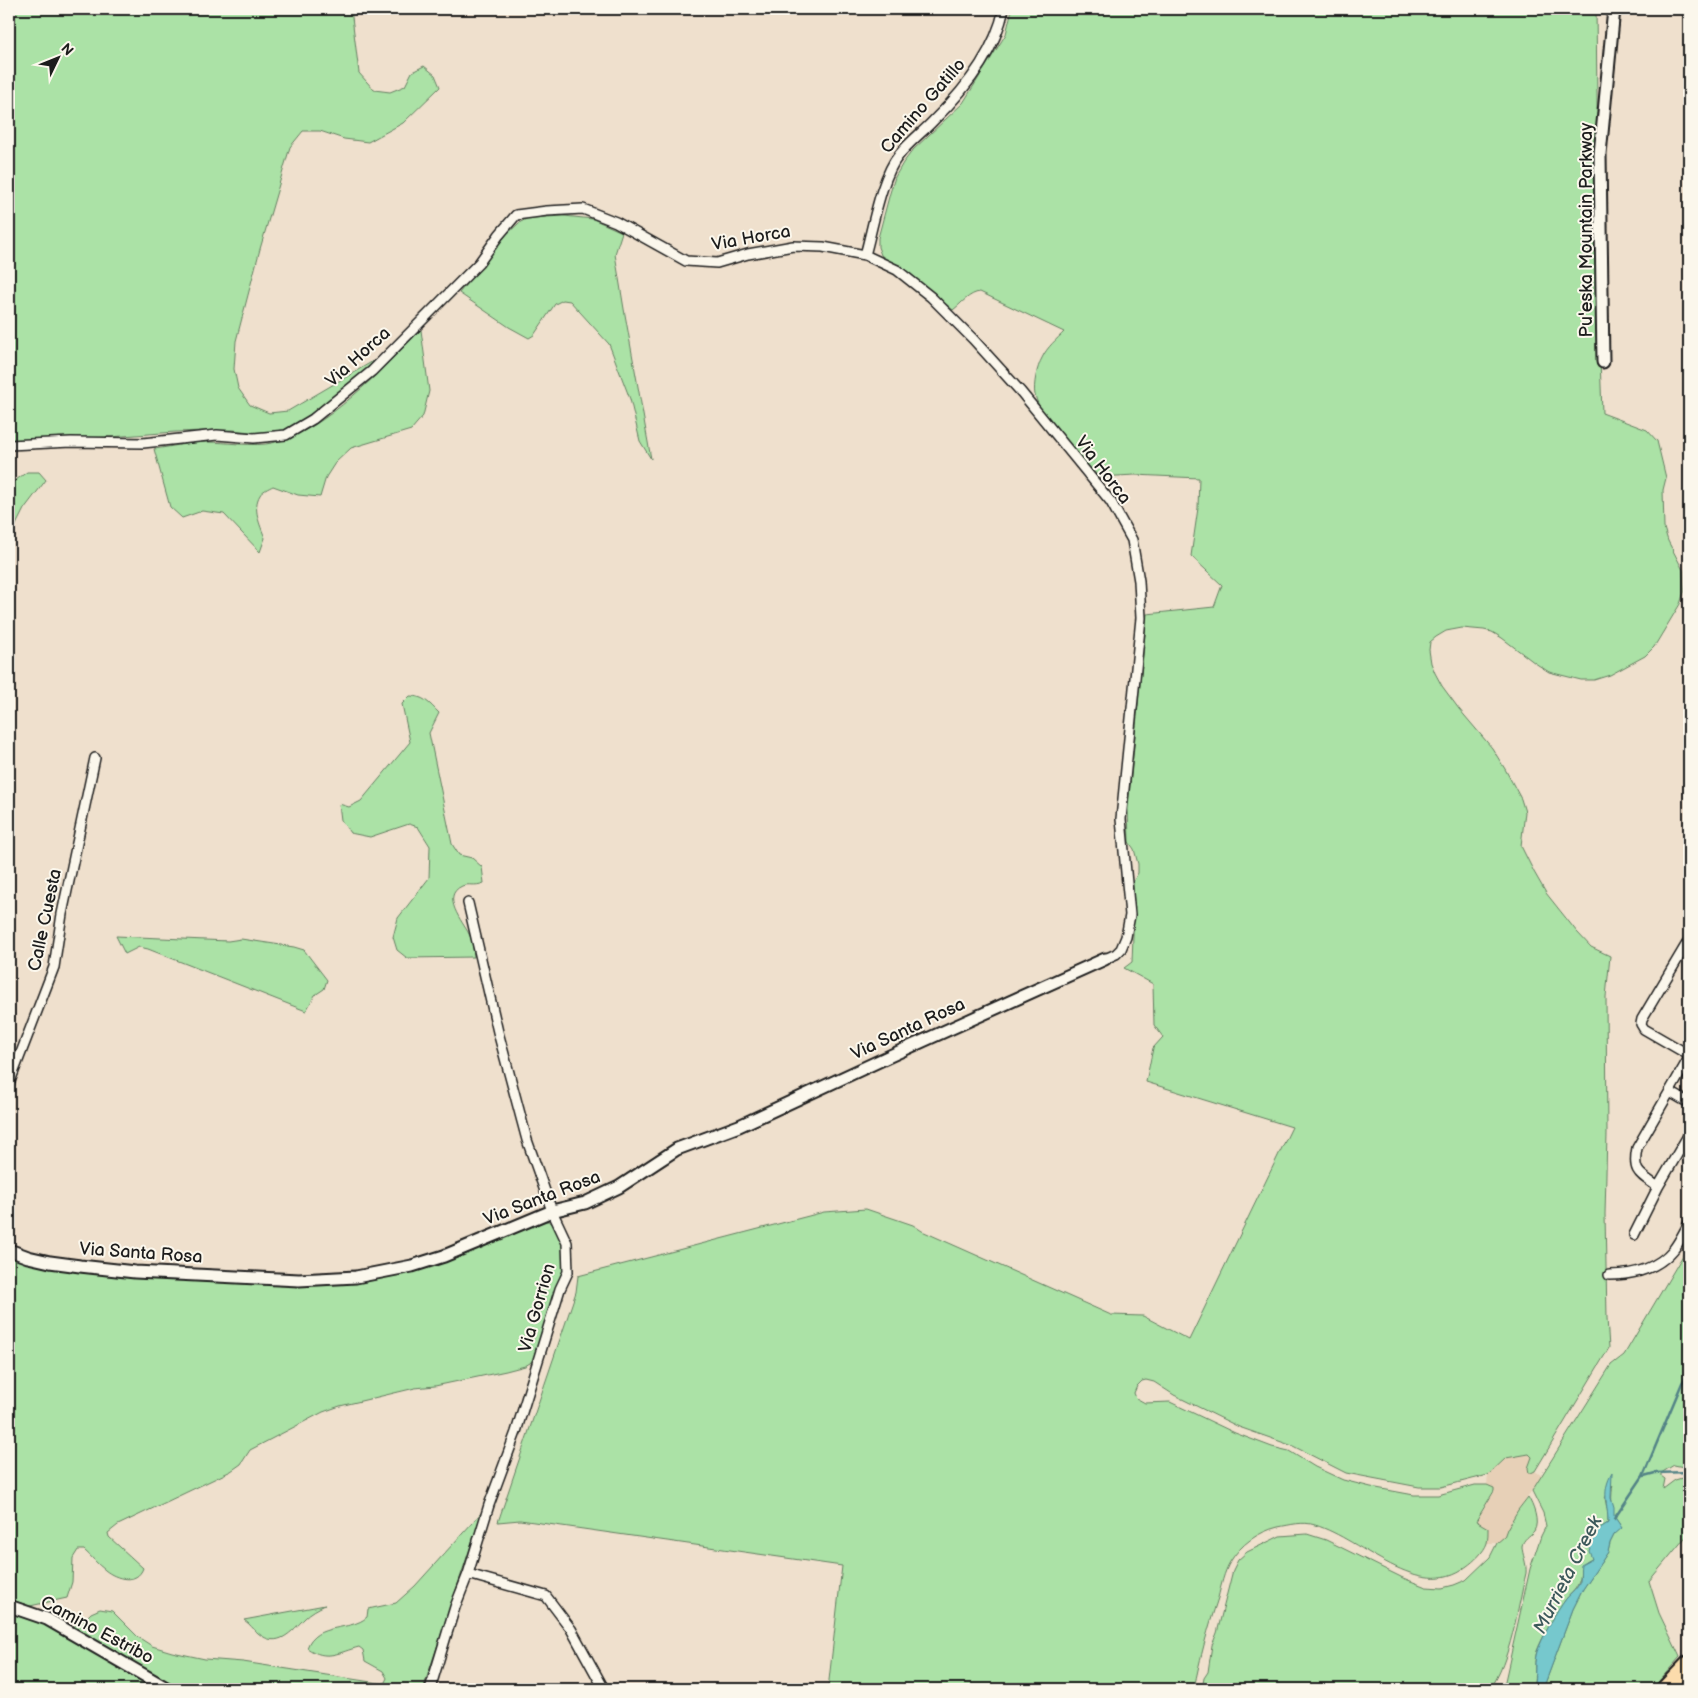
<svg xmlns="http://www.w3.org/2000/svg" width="1698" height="1698" font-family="'Balsamiq Sans',sans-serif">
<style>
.built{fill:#e7d0b7}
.green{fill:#abe2a6;stroke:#647f61}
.water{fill:#76c8cd;stroke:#528386}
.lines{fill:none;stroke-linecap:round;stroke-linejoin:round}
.stream{stroke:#528386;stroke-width:2.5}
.minor-casing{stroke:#1c1c1c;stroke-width:12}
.tertiary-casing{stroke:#1c1c1c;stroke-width:15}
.motorway-casing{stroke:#1c1c1c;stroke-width:20}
.minor{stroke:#fbf7ec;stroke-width:9}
.tertiary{stroke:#fbf7ec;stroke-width:11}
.motorway{stroke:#fcdcac;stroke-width:16}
.labels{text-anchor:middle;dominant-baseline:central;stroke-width:4;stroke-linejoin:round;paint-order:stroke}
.street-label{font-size:18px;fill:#1c1c1c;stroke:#fbf7ec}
.water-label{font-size:19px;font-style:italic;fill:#3c585a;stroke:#fbf7ec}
</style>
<rect width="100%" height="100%" fill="#efe0cd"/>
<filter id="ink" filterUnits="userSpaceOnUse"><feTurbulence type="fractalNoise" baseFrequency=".02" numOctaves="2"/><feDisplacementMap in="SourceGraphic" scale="10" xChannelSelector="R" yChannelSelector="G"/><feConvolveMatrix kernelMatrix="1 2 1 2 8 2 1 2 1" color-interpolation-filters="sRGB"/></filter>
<g filter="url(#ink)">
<path class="built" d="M1529,1454l3,3 -4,11 3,5 4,-2 7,5 -24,34 -16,30 -5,3h-10l1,-15 -12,-7 18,-30v-3l-7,-3 1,-10 18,-17z"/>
<path class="green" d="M9,9h342l8,64 15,17 16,2 15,-6 7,-14 12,-6 11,9 5,12 -37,36 -35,19 -24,-3 -24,-8h-17l-13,16 -30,102 -24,92 -2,28 4,19 12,17 19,8 19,-2 87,-51 -14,15 -71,55 -23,4 -34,-4 -58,2 -65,5 -101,4z
M1012,9h584l4,349 2,55 45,17 10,11 9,37 -3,12 1,38 4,13 15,29 1,22 -4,12 -26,43 -9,9 -35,19 -16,5h-13l-32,-8 -14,-9 -33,-25 -10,-6 -8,-2 -22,-2 -16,3 -10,6 -6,5 -1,8 2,13 4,10 7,13 17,23 33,39 13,21 16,30 4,13 -4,34 13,26 12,21 31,39 14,15 19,9 -4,41 1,137 -2,80 2,104 2,30 -74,123 -4,2h-2l-1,-5 4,-11 -3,-3 -23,4 -18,17 -47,12h-22l-73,-14 -53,-27 -54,-19 -65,-32 -20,-13 -8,-2 -4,1 -5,5 -3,7 2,5 9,5 25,-1 65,31 37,14 17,4 26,16 28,13 28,7 43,8h24l37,-10h12l7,3v3l-18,30 12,7c0,5 0,11 -1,15 -3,9 -13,18 -20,23 -48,37 -105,-27 -152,-41 -12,-4 -25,0 -37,2 -20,5 -37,17 -48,35 -6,10 -9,24 -12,36 -10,30 -18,60 -24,91h-366l14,-123 -322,-46 -22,2 78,-230 2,-16 246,-64 42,-3 47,16 9,6 189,84 32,1 46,24 103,-213 -146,-45 7,-34 10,-11 -9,-12 -1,-41 -29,-16 8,-6 2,-52 -1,-28 5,-9v-9l-4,-15 -5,-7 -1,-35 19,-193 67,-7 8,-22 -31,-29 7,-48 1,-30 -64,-3 -36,2c-18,-20 -58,-56 -64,-82 -2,-10 2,-28 7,-37 5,-11 15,-19 22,-26l-84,-40c-11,1 -19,12 -27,18l-28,-24 -23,-18 -14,-7 -7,-6 -3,-8v-9l12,-45 5,-16 8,-14 10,-13 50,-47 43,-69z
M564,216l29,3 29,13 -7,22 9,55 27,150 -11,-18 -10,-42 -21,-55 -39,-43 -7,-1 -8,4 -21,31 -5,3 -20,-11 -50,-34 48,-59 12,-11 9,-5z
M421,330l8,61 -6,25 -12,14 -60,18 -16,15 -9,14 -6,20 -22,-2 -25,-9c-4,2 -11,5 -13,9 -8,13 0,30 5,43l-5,14 -36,-38 -22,-3 -20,7 -12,-11 -16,-58c17,-2 36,-7 53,-7 18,0 48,5 65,1 54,-11 110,-75 149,-113z
M27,472h12l7,8 -22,29 -15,30v-54z
M410,696c14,0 19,7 29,17l-10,20 23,111 7,11 13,3 10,9 2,16c-10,4 -15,0 -22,3 -22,10 1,36 7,48 4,7 4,15 5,23l-67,1 -10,-8 -4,-13 5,-19 31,-40 1,-32 -12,-19 -9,-3 -39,13 -20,-4 -9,-13 -2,-16 10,3 12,-6 49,-59 -8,-38z
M116,936l112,5 13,-2 53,8 10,3 23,30 -3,9 -9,6 -9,16 -158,-62 -9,-2 -14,7z
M544,1220l6,2 5,4 6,14 3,10v18l-19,53 -10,36 -5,6 -5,3 -19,5 -71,15 -20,2 -75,18 -17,6 -73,38 -9,14 -10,7 -113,54 -10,8 1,4 34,31c-6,17 -27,11 -38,2 -8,-6 -14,-14 -21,-20h-6l-5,8 -1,24 -5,16 -37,8 -21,-7v-345l266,30 35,1 49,-5z
M1689,1245v223l-15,-3 -13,8v3l4,3 -2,10 12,-9 14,-4v57l-40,48 10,32 21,44 -28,32h-109l30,-80 10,-20 25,-37 2,-9 4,-8 7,-7c-1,-4 -4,-7 -6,-10 -4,-7 -4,-25 -2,-33l-8,13 3,16v9l-11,7 -5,29c-15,6 -9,15 -14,25 -3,7 -8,10 -12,15 -9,13 -24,38 -29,52 -4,12 -1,25 -4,38h-34l6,-8 25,-112 11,-33 5,-10 -3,-13 -11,-22 79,-126 13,-10z
M1528,1497c5,8 12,25 6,34 -4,5 -11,8 -12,15 0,8 5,17 4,27 -8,34 -16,89 -36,116h-288l2,-11 4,-6 4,-27 5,-12 16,-63 5,-10 9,-8 33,-16 27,-2 19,6 77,38 23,9 16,1 12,-3 12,-5 24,-23 7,-14 7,-6 3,-8 11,-19z
M482,1512l-59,177h-247l-36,-23 -69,-39 12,-6 8,-8 9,-4 12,2 26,26 14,9 20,6 33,7 38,3 141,22 3,-6 -4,-7 -18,-10 -2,-11 -4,-3c-20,5 -32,15 -52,1 8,-26 44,-16 60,-31l1,-8 28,-6 19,-17z
M325,1605c-8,4 -14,7 -20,13 -13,13 -27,32 -47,15 -5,-4 -8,-9 -14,-13z
M9,1611l24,8 11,5 112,65h-147z"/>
<path class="water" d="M1612,1473l-1,25 3,10v8l8,12 -8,7 -4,8 -2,9 -25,37 -10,20 -30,80h-10c4,-14 -1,-29 6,-42 7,-17 16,-33 27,-48 5,-6 12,-10 14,-18 1,-5 0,-11 1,-16l11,-6 -3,-8 4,-12 4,-9 11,-7c0,-20 -7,-31 4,-50z"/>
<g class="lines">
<path class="stream" d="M1644,1476l11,-3 34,-1
M1614,1519l29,-43 39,-93 7,-11"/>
<defs>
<path id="minor" d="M865,255c8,-28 16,-78 34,-100 10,-13 24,-23 35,-35 31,-30 61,-69 70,-111
M9,445l62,-3 72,1 74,-8 37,3 32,-3 27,-16 59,-48 107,-108 20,-28 17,-20 31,-4 36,-2 33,13 70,39 31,2 31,-9 45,-8 30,1 42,8 32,15 34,27 42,42 48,53 90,110 21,38 7,41 2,37 -20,201 9,96 -4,22 -5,12 -5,5 -11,5
M1689,940l-47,79 -1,5 3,5 45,26
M9,1084l45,-117 8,-53 33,-156
M1670,1092l19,11
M1658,1187c-18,-13 -26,-14 -21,-39l52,-90
M1634,1235l24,-48 31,-53
M1609,1275c23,0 48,-6 64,-25 6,-7 11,-18 16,-27
M468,1574l78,22 25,33 33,60
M430,1689l25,-82 13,-33 21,-69 27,-73 44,-143 8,-17 -1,-29 -15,-32 -25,-71 -29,-108 -30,-129"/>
<path id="tertiary" d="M1603,362l-3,-208 14,-145
M9,1250l19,7 22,5 30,4 55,6 164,8 57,-3 56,-11 32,-10 108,-45 33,-8 34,-16 58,-38 62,-23 153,-71 213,-96
M9,1606l38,13 121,70"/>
<path id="motorway" d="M1665,1689l24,-25"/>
</defs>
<use href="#minor" class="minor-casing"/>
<use href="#tertiary" class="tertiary-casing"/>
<use href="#motorway" class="motorway-casing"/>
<use href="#minor" class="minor"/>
<use href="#tertiary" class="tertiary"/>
<use href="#motorway" class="motorway"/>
</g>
</g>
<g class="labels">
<g class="street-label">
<text transform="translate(923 106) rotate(-49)">Camino Gatillo</text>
<text transform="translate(1586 230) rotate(-90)">Pu'eska Mountain Parkway</text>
<text transform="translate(751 238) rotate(-10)">Via Horca</text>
<text transform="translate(358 357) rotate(-42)">Via Horca</text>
<text transform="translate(1103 470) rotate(53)">Via Horca</text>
<text transform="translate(45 920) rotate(-78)">Calle Cuesta</text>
<text transform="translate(908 1029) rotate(-25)">Via Santa Rosa</text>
<text transform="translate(542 1198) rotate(-21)">Via Santa Rosa</text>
<text transform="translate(141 1253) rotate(4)">Via Santa Rosa</text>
<text transform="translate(537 1308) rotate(-74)">Via Gorrion</text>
<text transform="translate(97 1630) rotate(28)">Camino Estribo</text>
</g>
<g class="water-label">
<text transform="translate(1568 1575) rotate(-63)">Murrieta Creek</text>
</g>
</g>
<rect width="1698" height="1698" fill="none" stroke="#fbf7ec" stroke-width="30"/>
<rect x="15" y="15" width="1668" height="1668" fill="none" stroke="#1c1c1c" stroke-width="2" filter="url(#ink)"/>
<g transform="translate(58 58) rotate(47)" stroke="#fbf7ec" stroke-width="4" paint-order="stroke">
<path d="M0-4L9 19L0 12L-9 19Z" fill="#1c1c1c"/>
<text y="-8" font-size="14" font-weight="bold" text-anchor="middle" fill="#1c1c1c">N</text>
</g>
</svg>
